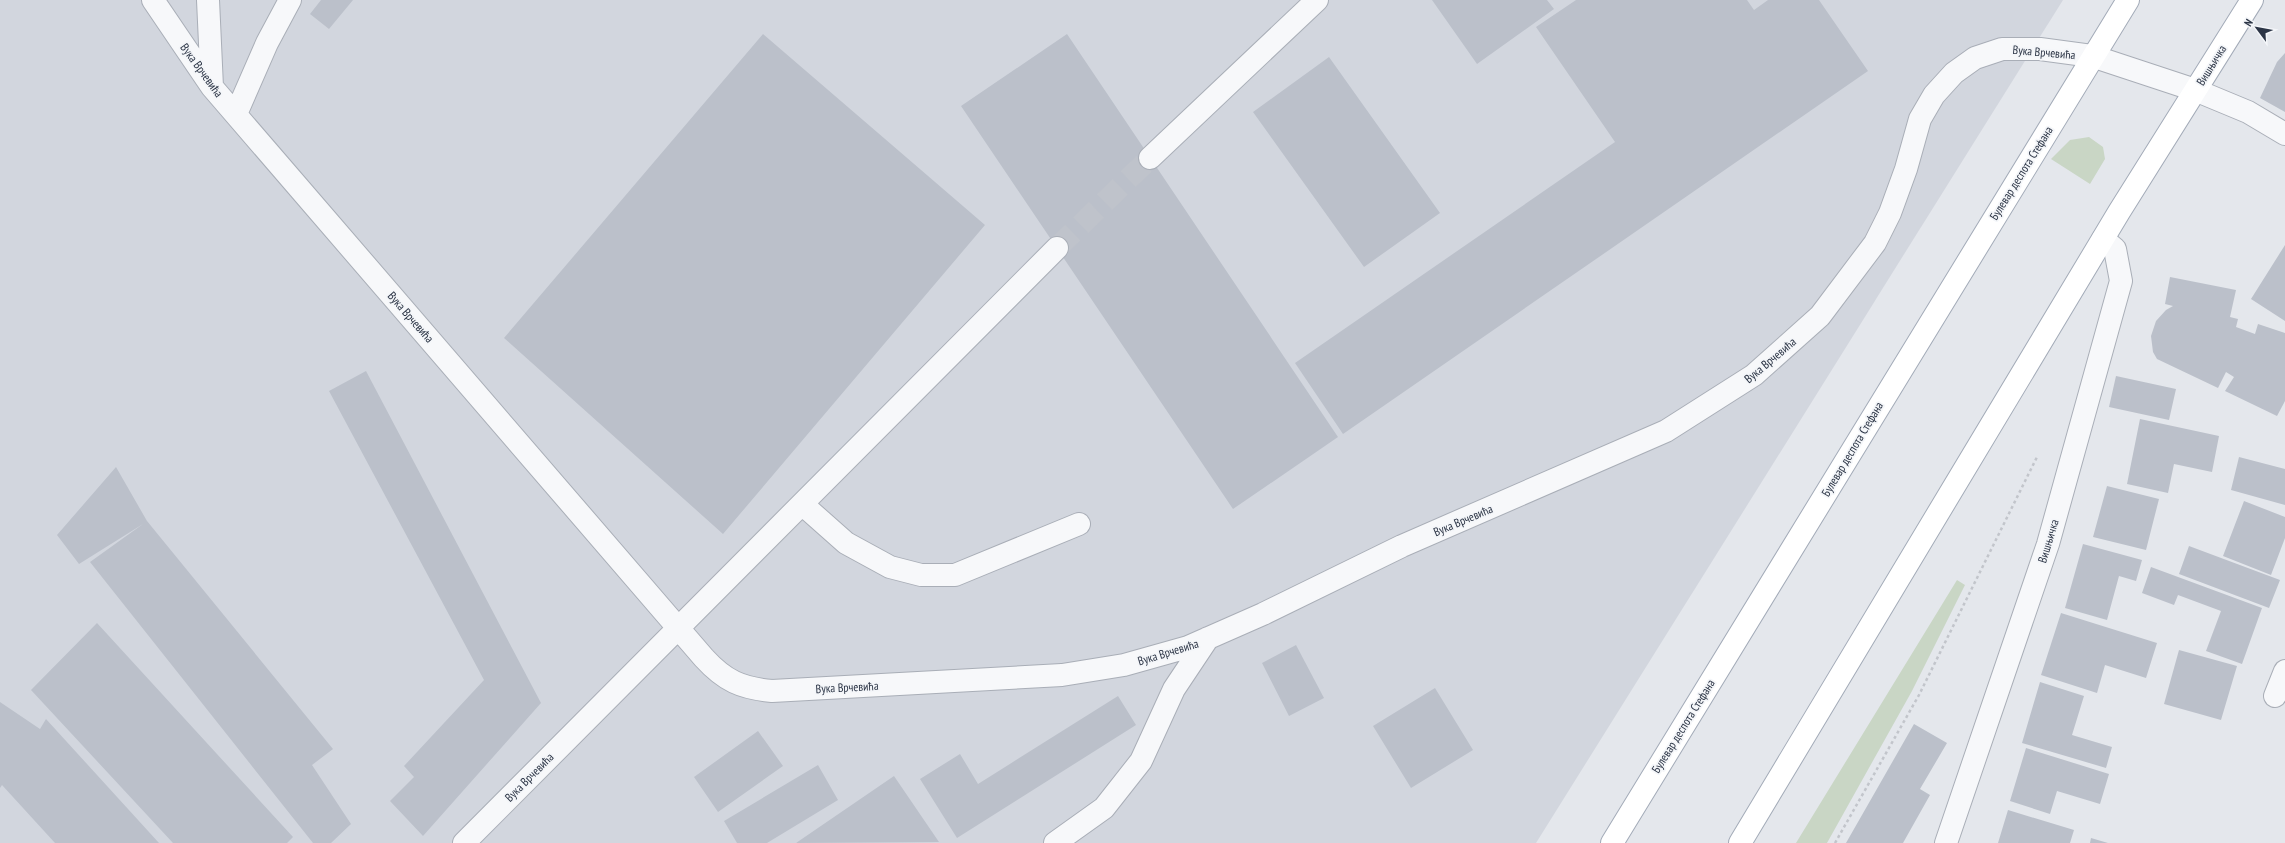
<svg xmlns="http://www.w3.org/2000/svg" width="2285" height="843" font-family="'PT Sans Narrow',sans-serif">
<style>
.built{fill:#d2d6de}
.green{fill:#c9d6c5}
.building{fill:#bbc0ca}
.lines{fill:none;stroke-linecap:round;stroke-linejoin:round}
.minor-tunnel{stroke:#bfc3cb;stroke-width:22;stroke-dasharray:22 11;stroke-linecap:butt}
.minor-casing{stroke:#a9aeb7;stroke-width:24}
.major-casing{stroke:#a3abb8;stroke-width:24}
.path{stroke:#c2c5cb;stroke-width:2.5;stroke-dasharray:3 3;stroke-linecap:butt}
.minor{stroke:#f7f8fa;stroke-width:22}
.major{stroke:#fff;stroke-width:22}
.labels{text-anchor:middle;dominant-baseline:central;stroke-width:3.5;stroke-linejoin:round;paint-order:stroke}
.street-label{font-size:12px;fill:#2b3445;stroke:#f4f6f9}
</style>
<rect width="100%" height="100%" fill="#e4e7ec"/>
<path class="built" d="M0,0h2063l-527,843h-1536z"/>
<path class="green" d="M2089,137l14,10 2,12 -15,25 -39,-25 19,-19z
M1957,580l8,5 -53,106 -85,152h-31z"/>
<path class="building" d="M321,0h32l-24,29 -19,-15z
M1432,0h115l7,9 -77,55z
M1576,0h171l7,10 14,-10h51l49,71 -525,363 -48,-71 320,-221 -79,-115z
M763,34l222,191 -262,309 -219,-196z
M1067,34l271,403 -105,72 -272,-403z
M2285,53v59l-25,-14 17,-36z
M1329,57l111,156 -76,54 -111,-155z
M2285,245v76l-34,-22z
M2170,277l66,13 -6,27 8,2 -2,8 19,7 3,-10 27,9v68l-8,15 -52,-25 9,-14 -8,-5 -8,16 -61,-29 -4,-7 -2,-16 5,-15 10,-11 7,-4 -8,-2z
M366,371l175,332 -118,133 -33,-35 24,-24 -10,-11 80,-86 -155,-289z
M2116,376l60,13 -7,31 -60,-13z
M2140,419l79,17 -7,36 -38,-8 -6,29 -41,-9z
M2239,457l46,12v36l-54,-15z
M116,467l31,54 186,228 -21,16 39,59 -20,19h-18l-223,-281 53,-38 -64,40 -22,-29z
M2107,486l52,13 -13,51 -53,-13z
M2244,501l41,16v21l-14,37 -48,-19z
M2083,544l59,16 -6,21 -17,-5 -12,44 -42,-12z
M2189,546l91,34 -11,28 -90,-34z
M2151,567l111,41 -20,56 -36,-13 15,-40 -43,-16 -4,10 -32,-12z
M2061,613l96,30 -11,35 -41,-13 -8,28 -56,-18z
M97,623l196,214 -6,6h-114l-142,-153z
M1296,645l28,53 -35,18 -27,-53z
M2179,650l58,16 -16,54 -57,-16z
M2040,682l44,14 -12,39 40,12 -6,21 -84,-25z
M1435,688l38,62 -62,38 -38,-62z
M1118,696l18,29 -179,113 -37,-59 40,-25 18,30z
M0,702l40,27 6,-10 113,124h-104l-53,-58 -2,3z
M1914,724l33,19 -27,46 10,6 -27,48h-57z
M758,731l25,35 -65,46 -24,-35z
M2026,748l83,26 -9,30 -43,-13 -7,23 -40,-13z
M818,765l20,35 -71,43h-30l-13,-22z
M894,776l45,66 -143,1z
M2008,810l66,20 -4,13h-72z
M2091,838l17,5h-18z"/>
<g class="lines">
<path class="minor-tunnel" d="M1057,248l93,-90"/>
<defs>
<path id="minor" d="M153,0l59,87 492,571c21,23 37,30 68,33l290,-16 62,-10 64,-18 75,-33 139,-68 264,-115 88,-56 66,-59 55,-73 15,-30 16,-44 14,-50 14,-24 20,-22 21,-15 27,-9h38l52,7 103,34 53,22 37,22
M208,0l4,87
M236,114l31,-71 23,-43
M1150,158l167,-158
M802,504l44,39 44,24 31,8h34l124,-51
M2275,696l10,-25
M464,843l593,-595
M1055,843l49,-35 37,-47 33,-72 34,-51
M1946,843l102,-299 73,-263 -6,-32 -12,-10"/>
<path id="major" d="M1612,843l516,-843
M1740,843l379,-631 133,-212"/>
</defs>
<use href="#minor" class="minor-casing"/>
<use href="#major" class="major-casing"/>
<path class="path" d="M1835,843l84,-148 118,-238"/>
<use href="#minor" class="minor"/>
<use href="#major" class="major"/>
</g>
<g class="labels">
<g class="street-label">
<text transform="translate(2044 52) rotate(5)">Вука Врчевића</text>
<text transform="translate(2211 65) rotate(-58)">Вишњичка</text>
<text transform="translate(202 70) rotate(54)">Вука Врчевића</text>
<text transform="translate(2021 173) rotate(-58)">Булевар деспота Стефана</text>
<text transform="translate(411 317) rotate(49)">Вука Врчевића</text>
<text transform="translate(1770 360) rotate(-40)">Вука Врчевића</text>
<text transform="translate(1852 449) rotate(-59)">Булевар деспота Стефана</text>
<text transform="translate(1463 520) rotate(-23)">Вука Врчевића</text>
<text transform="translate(2048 541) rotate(-73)">Вишњичка</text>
<text transform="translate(1168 652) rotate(-17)">Вука Врчевића</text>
<text transform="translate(847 687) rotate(-3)">Вука Врчевића</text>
<text transform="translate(1683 726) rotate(-58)">Булевар деспота Стефана</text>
<text transform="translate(529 777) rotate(-45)">Вука Врчевића</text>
</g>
</g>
<g transform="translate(2257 28) rotate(302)" stroke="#f4f6f9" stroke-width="3" paint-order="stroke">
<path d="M0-3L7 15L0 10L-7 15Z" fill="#2b3445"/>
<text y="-6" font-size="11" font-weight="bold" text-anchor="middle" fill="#2b3445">N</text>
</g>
</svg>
